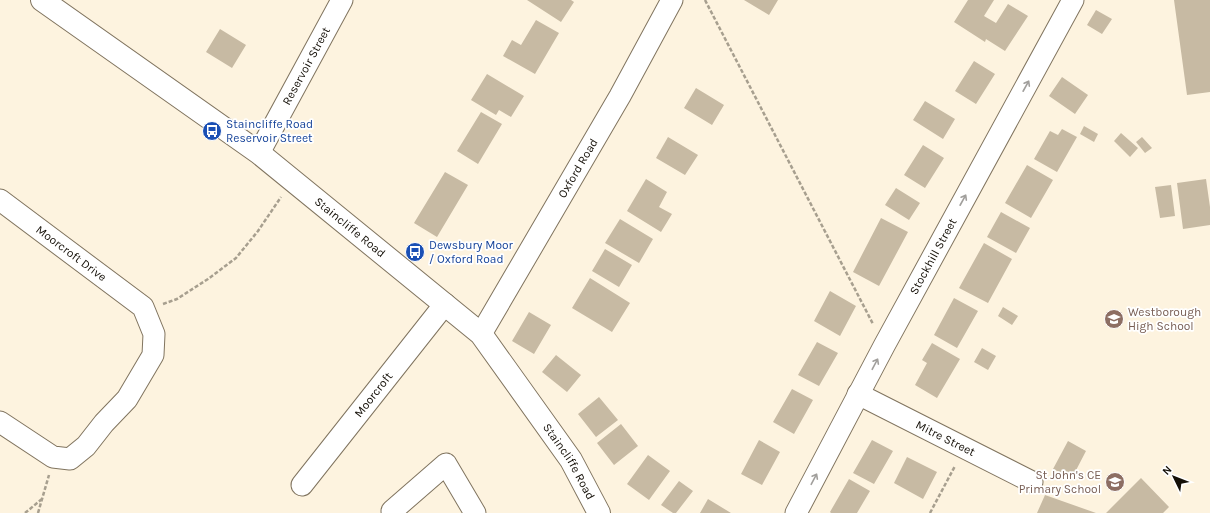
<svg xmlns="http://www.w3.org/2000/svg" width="1210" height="513" font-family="Karla,sans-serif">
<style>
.building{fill:#c7baa3}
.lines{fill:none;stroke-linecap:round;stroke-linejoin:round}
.minor-casing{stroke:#80745f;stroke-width:23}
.tertiary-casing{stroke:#80745f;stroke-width:24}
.path{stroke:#a79f8f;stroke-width:2.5;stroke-dasharray:4 2;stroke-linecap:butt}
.minor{stroke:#fff;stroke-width:21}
.tertiary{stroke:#fff;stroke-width:22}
.oneway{stroke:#a19f9c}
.labels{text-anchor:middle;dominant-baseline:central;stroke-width:3.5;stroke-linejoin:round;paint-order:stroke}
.street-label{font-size:12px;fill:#140f07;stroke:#fff}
.transit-label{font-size:12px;fill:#164399;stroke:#fff;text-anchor:start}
.education-label{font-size:12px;fill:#785e54;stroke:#fff;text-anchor:start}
</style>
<rect width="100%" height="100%" fill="#fdf3df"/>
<path class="building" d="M527,0h44l3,2 -13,20z
M744,0h34l-9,15z
M968,0h26l-10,16 12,7 12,-19 20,12 -23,35 -19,-12 -1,3 -31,-20z
M1174,0h36v92l-23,3z
M1096,10l16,9 -10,15 -15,-9z
M536,20l23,13 -24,41 -32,-18 9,-16 9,5z
M220,29l26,16 -14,23 -26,-16z
M974,61l21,13 -19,30 -21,-13z
M487,74l37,22 -13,21 -12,-7 -3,5 -25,-15z
M1062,77l26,18 -13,19 -26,-18z
M696,88l28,17 -12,20 -28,-17z
M925,101l30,18 -12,20 -30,-19z
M481,112l21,12 -24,40 -21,-13z
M1084,126l14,8 -4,8 -14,-8z
M1062,129l15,8 -20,35 -23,-13 16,-28 8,4z
M1121,133l17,15 -8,9 -16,-16z
M668,137l30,18 -13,20 -29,-17z
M1142,137l10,11 -7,5 -9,-11z
M923,145l21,13 -19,30 -21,-13z
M1027,165l26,15 -22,38 -26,-15z
M445,172l23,13 -31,52 -23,-14z
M646,179l21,13 -8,15 13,7 -11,18 -34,-21z
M1206,179l4,28v18l-27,4 -6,-46z
M1171,185l4,31 -15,2 -5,-31z
M896,188l24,15 -11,17 -24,-15z
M1001,212l29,16 -14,25 -29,-16z
M881,218l27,14 -29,54 -26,-14z
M620,219l33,20 -14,24 -34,-20z
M984,243l28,16 -24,44 -29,-15z
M605,249l27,16 -13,22 -27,-16z
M590,278l40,25 -18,29 -40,-24z
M830,291l26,15 -16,30 -26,-15z
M954,298l24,13 -21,37 -23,-13z
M1003,307l15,9 -6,9 -14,-9z
M529,312l22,13 -17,29 -22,-13z
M817,342l21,11 -19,33 -21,-11z
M932,343l28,16 -23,39 -22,-13 12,-22 -5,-3z
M982,348l14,8 -8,14 -14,-8z
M556,355l25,20 -14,17 -25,-20z
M792,389l21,11 -19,34 -21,-12z
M599,397l19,23 -22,17 -18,-23z
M621,424l17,22 -24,19 -17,-22z
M759,440l21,12 -18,33 -21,-11z
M872,440l21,11 -19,33 -21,-11z
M1068,441l18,10 -14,27 -19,-9z
M648,455l22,16 -21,29 -22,-16z
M907,457l30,15 -14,27 -29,-16z
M1141,478l28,29 -6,6h-57z
M849,479l21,12 -13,22h-26l-1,-1z
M679,481l14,10 -17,22h-3l-12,-8z
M1045,495l51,18h-59z
M708,499l23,14h-31z"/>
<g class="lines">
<defs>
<g id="minor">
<path id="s1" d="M259,153l83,-153"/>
<path id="s2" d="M0,200l143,107 11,27 -1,21 -26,44 -23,24 -18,23 -16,13 -17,-2 -53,-35"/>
<path id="s3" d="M481,334l139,-238 52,-96"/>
<path id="s4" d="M858,394l174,88"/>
<path id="s5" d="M302,485l143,-181"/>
<path d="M392,511l54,-47 29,49"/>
<path id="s6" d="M796,513l88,-167 189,-346"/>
</g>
<g id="tertiary">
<path id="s7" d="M42,0l217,153 222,181 90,126 28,53"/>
</g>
</defs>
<use href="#minor" class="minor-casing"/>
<use href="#tertiary" class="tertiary-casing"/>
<path class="path" d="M705,0l168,324
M163,304l14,-5 31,-20 28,-21 22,-27 23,-34
M25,513l17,-14
M38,513l11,-38
M930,513l25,-47"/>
<use href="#minor" class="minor"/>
<use href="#tertiary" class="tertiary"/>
</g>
<defs><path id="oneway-shaft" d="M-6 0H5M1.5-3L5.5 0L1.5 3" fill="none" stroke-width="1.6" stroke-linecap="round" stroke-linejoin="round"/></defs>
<g class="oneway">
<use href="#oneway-shaft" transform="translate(1026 86) rotate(-61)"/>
<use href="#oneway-shaft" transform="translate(963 200) rotate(-61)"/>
<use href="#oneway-shaft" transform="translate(875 364) rotate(-62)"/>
<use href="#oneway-shaft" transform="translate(814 479) rotate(-62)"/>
</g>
<defs>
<symbol id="bus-disc" viewBox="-11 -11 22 22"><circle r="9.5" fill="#1a4fb4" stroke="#fff"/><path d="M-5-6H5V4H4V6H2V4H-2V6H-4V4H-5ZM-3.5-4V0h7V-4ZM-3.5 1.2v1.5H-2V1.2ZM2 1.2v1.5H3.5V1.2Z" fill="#fff"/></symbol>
<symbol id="school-disc" viewBox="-11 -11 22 22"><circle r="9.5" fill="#8d6e63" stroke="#fff"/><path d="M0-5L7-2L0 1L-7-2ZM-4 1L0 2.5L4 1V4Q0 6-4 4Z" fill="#fff"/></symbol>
</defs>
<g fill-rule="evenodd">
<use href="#bus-disc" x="201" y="120" width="22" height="22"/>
<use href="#bus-disc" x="404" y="241" width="22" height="22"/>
<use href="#school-disc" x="1103" y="308" width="22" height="22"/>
<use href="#school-disc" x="1104" y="471" width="22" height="22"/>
</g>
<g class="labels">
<g class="street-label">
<text stroke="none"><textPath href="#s1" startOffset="99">Reservoir Street</textPath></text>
<text stroke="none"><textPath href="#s3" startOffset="192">Oxford Road</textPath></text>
<text stroke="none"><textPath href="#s7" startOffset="383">Staincliffe Road</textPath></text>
<text stroke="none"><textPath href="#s2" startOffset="89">Moorcroft Drive</textPath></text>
<text stroke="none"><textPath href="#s6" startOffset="291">Stockhill Street</textPath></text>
<text stroke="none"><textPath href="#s5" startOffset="115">Moorcroft</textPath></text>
<text stroke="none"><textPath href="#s4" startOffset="98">Mitre Street</textPath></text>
<text stroke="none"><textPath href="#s7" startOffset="707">Staincliffe Road</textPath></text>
</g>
<g class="transit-label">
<text x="226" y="124">Staincliffe Road<tspan x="226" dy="14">Reservoir Street</tspan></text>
<text x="429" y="245">Dewsbury Moor<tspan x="429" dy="14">/ Oxford Road</tspan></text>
</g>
<g class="education-label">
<text x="1128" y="312">Westborough<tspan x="1128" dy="14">High School</tspan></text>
<text x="1101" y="475" text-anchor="end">St John's CE<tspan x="1101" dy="14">Primary School</tspan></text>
</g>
</g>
<g transform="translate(1174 477) rotate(313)" stroke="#ffffff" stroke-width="3" paint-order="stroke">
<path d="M0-3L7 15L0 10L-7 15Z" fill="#140f07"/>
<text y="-6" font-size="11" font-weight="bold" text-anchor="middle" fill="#140f07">N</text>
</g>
</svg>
